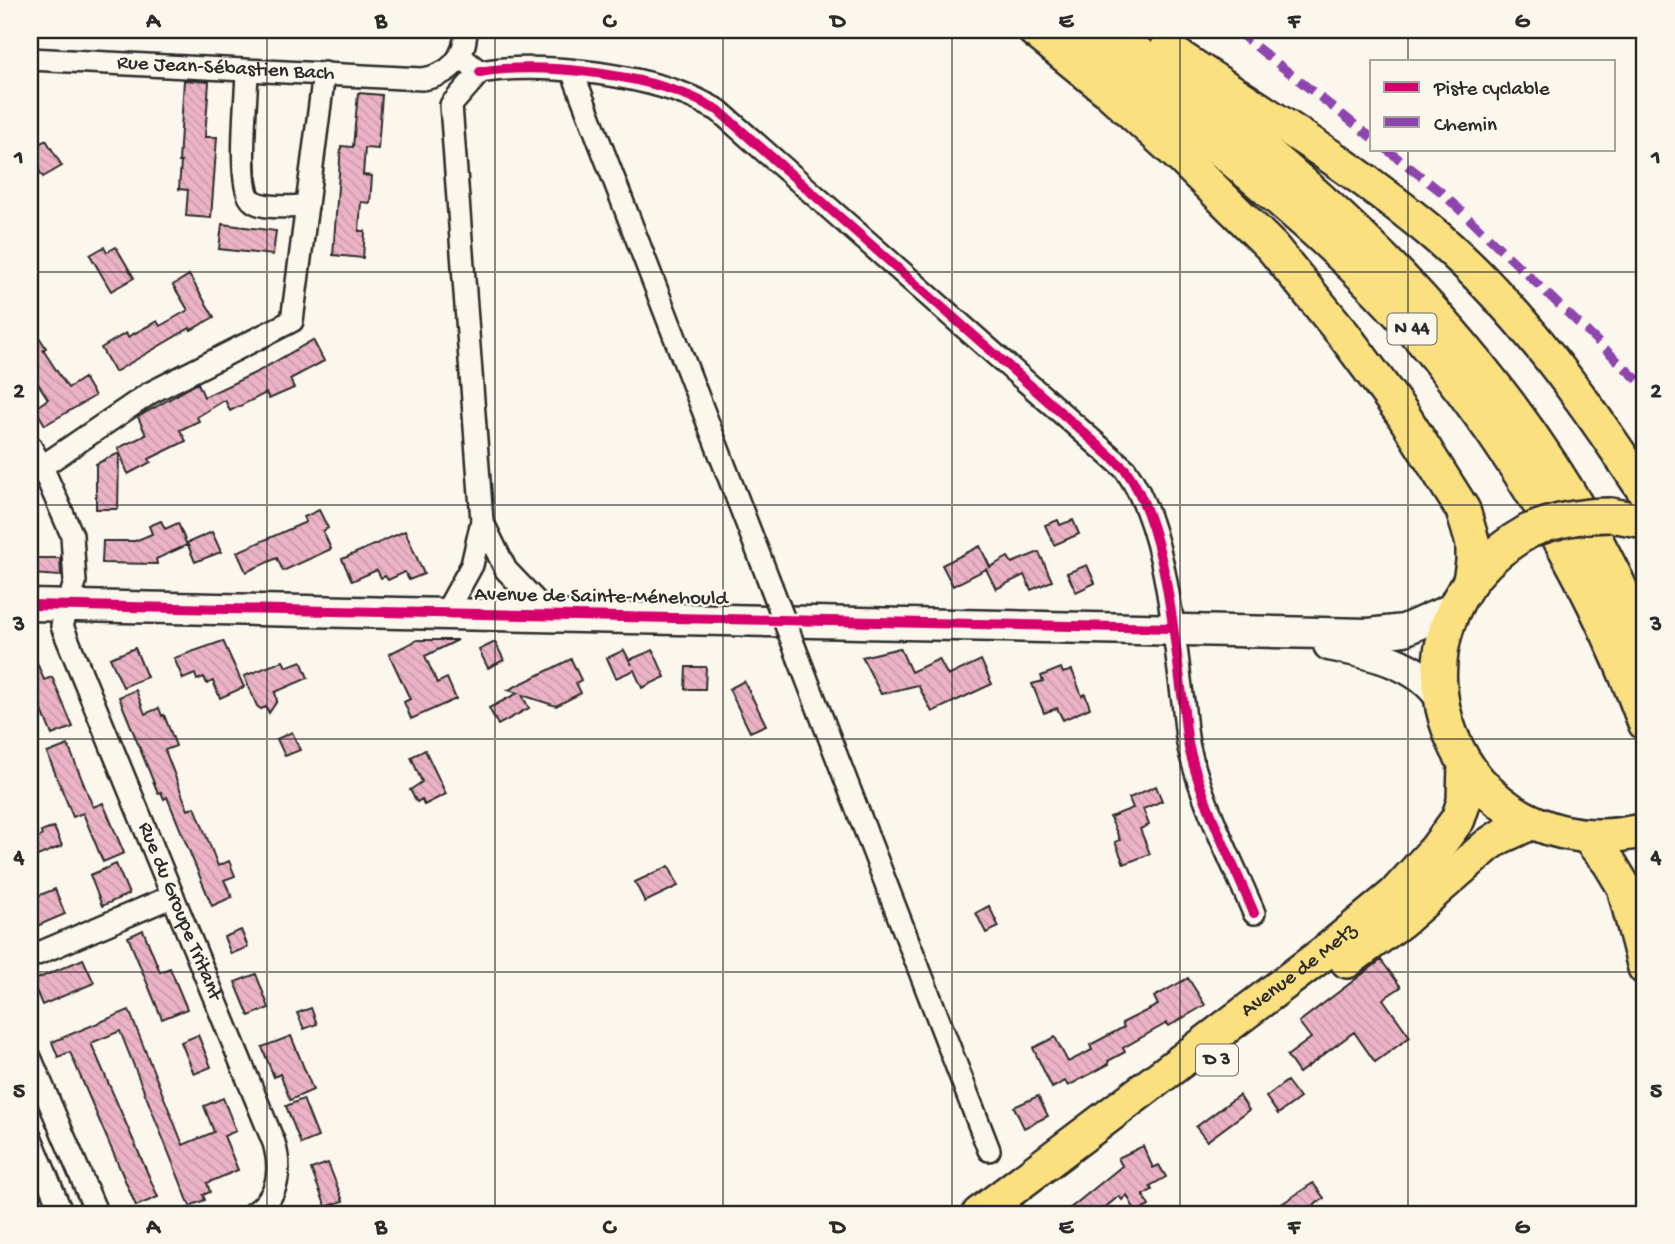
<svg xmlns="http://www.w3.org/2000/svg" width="1675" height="1244" font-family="'Gochi Hand',sans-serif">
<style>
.building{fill:url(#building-back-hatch);stroke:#2b2b2b;stroke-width:2}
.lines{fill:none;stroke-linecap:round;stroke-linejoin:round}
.street-casing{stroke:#2b2b2b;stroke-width:26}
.secondary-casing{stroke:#2b2b2b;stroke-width:35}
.primary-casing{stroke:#2b2b2b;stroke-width:38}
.street{stroke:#fbf7ec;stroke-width:21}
.secondary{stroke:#fbf7ec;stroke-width:30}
.primary{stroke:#fbe080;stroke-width:33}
.street-bridge-casing{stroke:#2b2b2b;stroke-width:26;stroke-linecap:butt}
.primary-bridge-casing{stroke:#2b2b2b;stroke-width:38;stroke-linecap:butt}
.street-bridge{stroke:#fbf7ec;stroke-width:21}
.primary-bridge{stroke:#fbe080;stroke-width:33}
.quiet{stroke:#8e44ad;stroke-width:9;stroke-dasharray:18 9;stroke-linecap:butt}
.cycleway-casing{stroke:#fbf7ec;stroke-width:15}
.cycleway{stroke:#d6006c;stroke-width:10}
.grid{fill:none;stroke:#2b2b2b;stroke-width:2;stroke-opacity:0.55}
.labels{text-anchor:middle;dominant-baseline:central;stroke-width:5;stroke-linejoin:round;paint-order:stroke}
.shield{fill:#fbf7ec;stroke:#696865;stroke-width:2}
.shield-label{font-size:19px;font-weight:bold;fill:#2b2b2b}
.street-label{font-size:21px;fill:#2b2b2b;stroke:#fbf7ec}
.neatline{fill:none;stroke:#2b2b2b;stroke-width:2.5}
.grid-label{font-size:23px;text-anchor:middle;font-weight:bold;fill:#2b2b2b}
</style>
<defs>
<pattern id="building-back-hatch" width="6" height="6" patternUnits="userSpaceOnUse" patternTransform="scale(1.75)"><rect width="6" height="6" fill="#ecb3c7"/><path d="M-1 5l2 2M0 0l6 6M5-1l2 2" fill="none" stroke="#cb9aab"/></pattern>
</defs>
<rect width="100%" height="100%" fill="#fbf7ec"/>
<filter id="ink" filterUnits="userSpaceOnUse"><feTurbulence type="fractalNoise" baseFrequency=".0143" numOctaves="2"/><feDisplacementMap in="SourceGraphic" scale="14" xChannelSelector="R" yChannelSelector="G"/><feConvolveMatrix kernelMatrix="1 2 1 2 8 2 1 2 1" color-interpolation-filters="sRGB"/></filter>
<g filter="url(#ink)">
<path class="building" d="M184,80l25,2 -4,55h12l-6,81 -25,-2 2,-26 -9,-1 2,-27h-2z
M358,93l24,2 -4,54 -13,-1 -2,27 9,1 -2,27 -9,-1 -2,29h6l-2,27 -30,-3 8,-109 12,1z
M46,140l16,26 -19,11 -6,-10 -7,5v-22z
M222,224l54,7 -3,24 -54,-6z
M104,247l3,5 9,-5 18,31 -23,13 -21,-36z
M189,275l25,42 -23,13 -1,-2 -75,44 -14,-24 25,-15 2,4 29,-16 3,5 28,-16 -15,-25z
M30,323l16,25 -3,2 25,38 16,-10 11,18 -50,29 -10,-17 13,-9 -18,-28z
M313,340l11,21 -34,18 4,9 -25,11 -3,-6 -36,18 -5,-11 -28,17 2,4 -19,9 6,11 -37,18 2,3 -23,12 -10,-26 28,-13 -8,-18 60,-34 6,14 53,-25z
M119,453l-1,56h-22v-45z
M319,510l9,18 -5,3 8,18 -48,22 -6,-13 -31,14 -9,-20 69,-30 -2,-5z
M1058,520l2,5 13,-5 6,14 -25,11 -9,-20z
M161,521l4,8 13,-6 9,22 -31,14 1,5 -55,-1 1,-22h32l17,-7 -3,-8z
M405,531l19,43 -15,6 -4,-8 -17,8 -3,-4 -4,2 -4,-8 -25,11 -10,-22z
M212,532l9,20 -26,10 -8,-19z
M980,546l10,21 18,-10 4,6 27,-11 13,29 -21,9 -7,-15 -28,14 -10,-20 -33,17 -11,-21z
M30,558h30l1,18 -31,-2z
M1087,565l8,18 -19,9 -9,-19z
M417,640h41l-33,16 12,27 10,-5 9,21 -45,20 -7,-17 6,-3 -21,-45z
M223,641l21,46 -24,11 -7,-17 -6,3 -3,-7 -7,3 -2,-6 -12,5 -9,-21z
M495,642l9,18 -16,8 -9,-18z
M30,646l14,34 8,-3 21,50 -21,8 -22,-54z
M135,648l12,29 -24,10 -13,-29z
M900,648l11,24 28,-13 9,17 33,-16 11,24 -60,28 -14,-27 -37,9 -19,-37z
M624,650l8,15 -3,-5 24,-10 12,27 -23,11 -8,-18 -18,8 -9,-20z
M571,659l10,21 -5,3 5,10 -25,13 -34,-11 7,13 -31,17 -9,-17 29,-15 -10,-3z
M283,661l3,6 15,-6 7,17 -33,14 2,9 -8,12 -3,-6 -5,2 -4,-3 -13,-30z
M686,667h20l-1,22h-20z
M1061,668l2,5 9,-3 10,26 3,-2 5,14 -27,12 -6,-12 -13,5 -12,-29 11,-3 -2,-5z
M744,681l22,44 -16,7 -21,-43z
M136,690l9,24 14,-6 3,8 2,-1 12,31 -11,4 23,60 7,-3 23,59 11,-5 6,15 -11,4 8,17 -20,9 -45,-109 -3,2 -3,-7 -3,1 -39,-96z
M292,732l8,18 -15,6 -8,-17z
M68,745l25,62 10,-4 21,50 -21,9 -20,-49 -10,4 -26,-64z
M425,750l21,44 -22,11 -2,-6 -5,3 -7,-12 12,-8 -11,-25z
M1156,786l6,15 -19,8 6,16 -9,4 10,25 -26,10 -9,-22 5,-2 -10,-23 23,-9 -4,-10z
M54,827l8,19 -32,13v-18l12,-5 -1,-4z
M116,864l13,30 -27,12 -12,-31z
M669,866l9,20 -33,16 -10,-20z
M55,889l10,25 -35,15v-30z
M989,906l10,21 -13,6 -10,-20z
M143,930l17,42 10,-4 17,41 -25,10 -34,-82z
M241,930l7,17 -17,7 -7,-17z
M83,959l11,24 -52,22 -10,-24z
M1381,960l20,27 -18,12 27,38 -35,25 -21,-30 -55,41 -12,-17 24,-18 -12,-16z
M256,974l13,34 -20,8 -14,-34z
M1188,978l17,27 -36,21 -2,-3 -44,25 2,4 -17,9 1,3 -41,22 -3,-5 -13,7 -19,-40 22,-11 13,25 24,-12 -2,-5 34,-18 -2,-4 36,-18 -4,-8z
M311,1008l6,16 -13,5 -7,-16z
M129,1010l54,135 31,-13 -10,-26 19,-8 13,33 -12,5 14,34 -31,13 3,9 -7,3 2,5 -15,6 -70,-175 -29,12 67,154 -22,9 -66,-154 -12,5 -6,-15z
M198,1035l13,32 -17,7 -13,-32z
M291,1036l22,54 -23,10 -10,-26 -6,3 -12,-30z
M1287,1081l13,17 -22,16 -12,-17z
M1239,1095l10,15 -42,31 -11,-14z
M1038,1096l10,20 -24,12 -10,-21z
M303,1099l15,38 -17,7 -15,-38z
M1143,1146l10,22 6,-3 7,12 -16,9 2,4 -9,5 6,11 -13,7 -9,-18 -5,5 -3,-4 -22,18h-34l59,-48 -4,-8z
M328,1163l15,38 -17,6 -15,-38z
M1313,1183l11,15 -23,16h-15l-6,-9z"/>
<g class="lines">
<defs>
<g id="street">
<path id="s1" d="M30,59l392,20c28,-4 43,-20 44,-49"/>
<path d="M247,71c0,23 -11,119 6,130 13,9 39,5 54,5"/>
<path d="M572,71l199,515"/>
<path d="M480,72c59,-10 148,1 204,22 12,4 23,11 34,16l407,359c40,55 48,158 57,226 3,17 3,36 7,53 14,57 42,111 65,165"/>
<path id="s2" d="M30,446l12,21 30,68 3,47 -13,44 212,517c8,28 5,55 -22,71"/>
<path d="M31,474l119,-81 142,-72 32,-248"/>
<path d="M482,521l24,49 45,47"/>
<path d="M445,614l27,-49 10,-44 -31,-416 29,-33 -19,-15"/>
<path d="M799,659l190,491"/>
<path d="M30,957l143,-61"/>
<path d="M30,1057l67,157"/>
<path d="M30,1136l32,78"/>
</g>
<path id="secondary" d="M30,605l1339,29 35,-4 50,-22
M1329,645c40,8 88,17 112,53"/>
<g id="primary">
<path d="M1034,30l71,58 78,71 89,88 72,88 58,78 61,97 10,34v18l-3,19"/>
<path d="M1063,30c57,38 111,81 164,125 73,61 146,124 206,198 91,112 162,235 212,370"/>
<path d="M1106,30c73,53 146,107 213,168 136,123 258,274 326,447"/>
<path d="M1167,49c91,61 187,117 270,188 83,72 148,164 208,255"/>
<path d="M1610,515l35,6"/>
<path d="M1529,531c-173,97 -74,346 116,299"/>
<path d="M1587,836l22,26 15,25 21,81"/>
<path d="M1347,961l54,-40 87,-76 12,-8 33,-15"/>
<path id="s3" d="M979,1214l345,-261 70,-58 42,-46 22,-30 6,-18 1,-38"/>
</g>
</defs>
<use href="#street" class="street-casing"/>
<use href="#secondary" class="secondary-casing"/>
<use href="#primary" class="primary-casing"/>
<use href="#street" class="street"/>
<use href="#secondary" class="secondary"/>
<use href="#primary" class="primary"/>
<defs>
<path id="street-bridge" d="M771,586l28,73"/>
<path id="primary-bridge" d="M1529,531c27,-11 52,-16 81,-16"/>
</defs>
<use href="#street-bridge" class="street-bridge-casing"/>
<use href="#primary-bridge" class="primary-bridge-casing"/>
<use href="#street-bridge" class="street-bridge"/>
<use href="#primary-bridge" class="primary-bridge"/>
<path class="quiet" d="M1235,30l137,108
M1386,149l54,42 205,196"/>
<defs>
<path id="cycleway" d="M480,72c59,-10 148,1 204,22 12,4 23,11 34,16l407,359c40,55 48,158 57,226 3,17 3,36 7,53 14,57 42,111 65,165
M30,605l1142,23"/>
</defs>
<use href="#cycleway" class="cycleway-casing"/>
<use href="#cycleway" class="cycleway"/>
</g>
</g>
<path class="grid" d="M267,30v1184M495,30v1184M723,30v1184M952,30v1184M1180,30v1184M1408,30v31M1408,149v1065M30,272h1615M30,505h1615M30,739h1615M30,972h1615"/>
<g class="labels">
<g class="shield">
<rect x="1387.5" y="313.5" width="49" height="31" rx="5"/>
<rect x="1196" y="1044.5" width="42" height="31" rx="5"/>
</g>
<g class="shield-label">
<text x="1412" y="329">N 44</text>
<text x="1217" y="1060">D 3</text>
</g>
<g class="street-label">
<text stroke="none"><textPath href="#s1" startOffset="196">Rue Jean-Sébastien Bach</textPath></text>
<text transform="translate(601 598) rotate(1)">Avenue de Sainte-Ménehould</text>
<text stroke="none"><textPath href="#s2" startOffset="500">Rue du Groupe Tritant</textPath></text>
<text stroke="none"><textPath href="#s3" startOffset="402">Avenue de Metz</textPath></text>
</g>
</g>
<rect width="1675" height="1244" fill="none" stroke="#fbf7ec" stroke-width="77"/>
<rect x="1370" y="60" width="245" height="91" fill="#fbf7ec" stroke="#a8a59f" stroke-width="2"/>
<rect x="1384" y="82" width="35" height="10" fill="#d6006c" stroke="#a8a59f" stroke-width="2"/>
<text x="1434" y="94" font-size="21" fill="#2b2b2b">Piste cyclable</text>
<rect x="1384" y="117" width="35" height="10" fill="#8e44ad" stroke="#a8a59f" stroke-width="2"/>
<text x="1434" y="130" font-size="21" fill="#2b2b2b">Chemin</text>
<rect x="38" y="38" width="1598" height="1168" class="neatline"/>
<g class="grid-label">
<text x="153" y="27">A</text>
<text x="381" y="27">B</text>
<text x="609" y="27">C</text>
<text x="838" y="27">D</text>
<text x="1066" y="27">E</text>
<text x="1294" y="27">F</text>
<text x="1522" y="27">G</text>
<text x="19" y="163">1</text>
<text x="1656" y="163">1</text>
<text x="19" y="397">2</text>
<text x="1656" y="397">2</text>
<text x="19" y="630">3</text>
<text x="1656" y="630">3</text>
<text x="19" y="863">4</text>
<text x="1656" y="863">4</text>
<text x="19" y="1097">5</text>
<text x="1656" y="1097">5</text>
<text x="153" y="1233">A</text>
<text x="381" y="1233">B</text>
<text x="609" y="1233">C</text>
<text x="838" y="1233">D</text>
<text x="1066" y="1233">E</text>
<text x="1294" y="1233">F</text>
<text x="1522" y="1233">G</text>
</g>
</svg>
